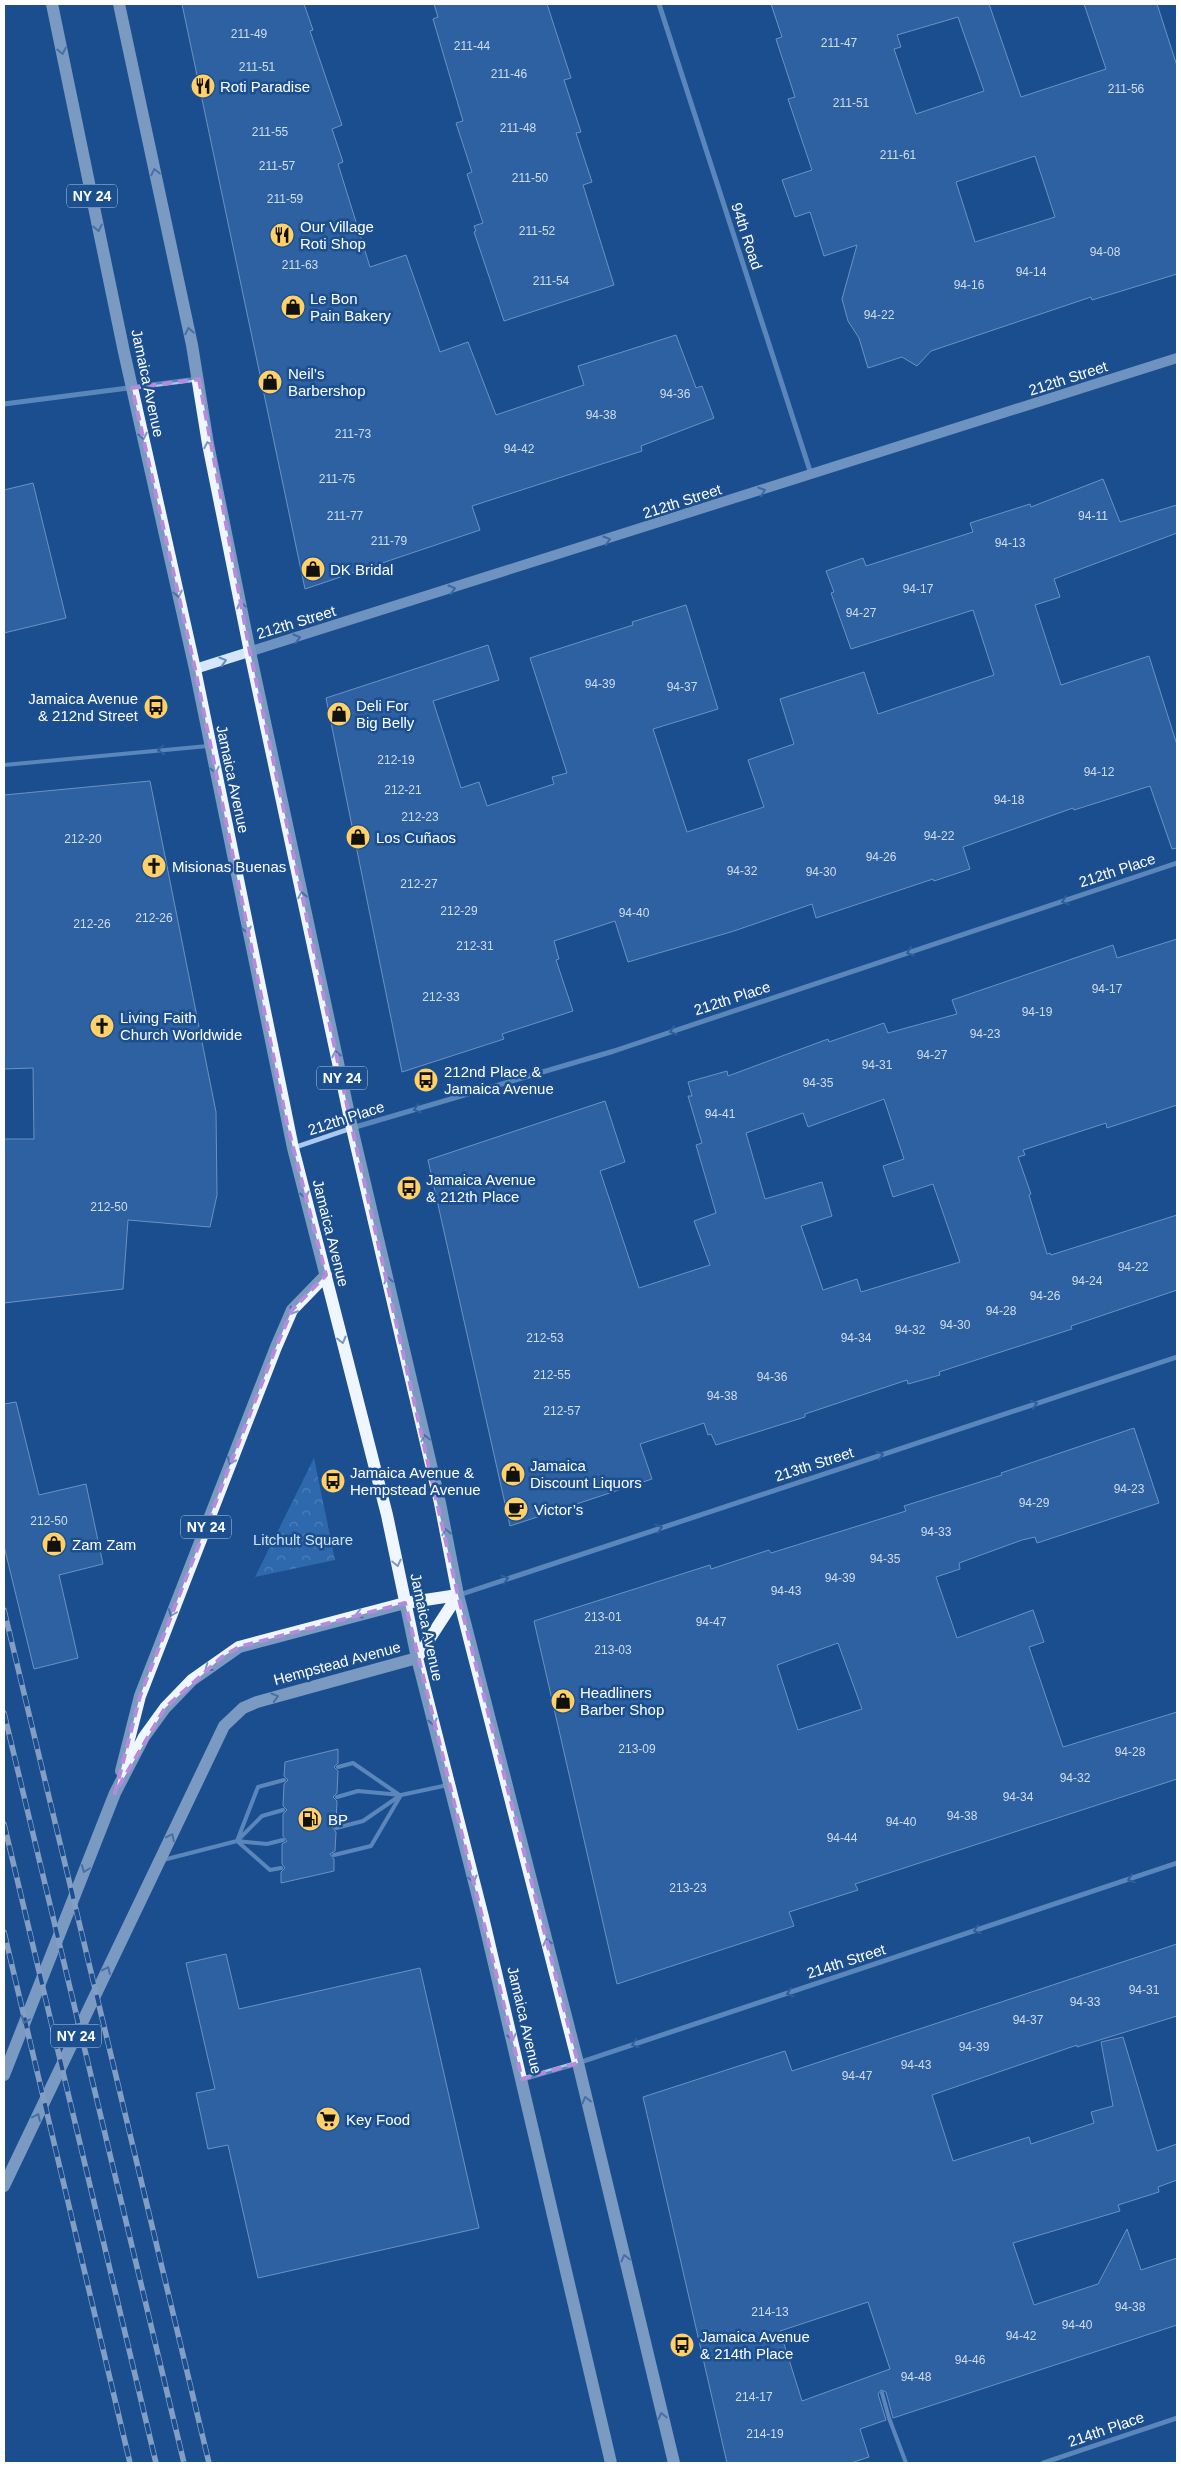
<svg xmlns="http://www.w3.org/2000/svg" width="1181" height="2467" font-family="Arial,sans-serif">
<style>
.forest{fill:url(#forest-crowns)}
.building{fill:#4478b7;stroke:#cfe3fa;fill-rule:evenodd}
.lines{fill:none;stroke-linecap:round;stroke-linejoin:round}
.lane{stroke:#a9c9ee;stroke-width:4}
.street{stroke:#a9c9ee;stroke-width:5}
.secondary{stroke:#d6e6fa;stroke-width:10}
.primary{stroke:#f0f6ff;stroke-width:12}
.rail-casing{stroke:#fff;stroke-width:5.5}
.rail{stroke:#1b4f8f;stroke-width:4;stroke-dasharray:11;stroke-linecap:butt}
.oneway{stroke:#7b9ac1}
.oneway2{stroke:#668bba}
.oneway3{stroke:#4674ac}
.marked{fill:none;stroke:#b68bdc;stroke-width:4;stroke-dasharray:10 6;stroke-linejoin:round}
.labels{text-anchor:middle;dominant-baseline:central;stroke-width:5;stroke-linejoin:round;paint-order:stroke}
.number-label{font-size:12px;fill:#d0dded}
.shield{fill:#1b4f8f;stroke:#bbcadd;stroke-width:1}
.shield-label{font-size:14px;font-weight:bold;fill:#fff}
.poi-label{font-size:15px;fill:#fff;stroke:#1b4f8f;text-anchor:start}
.street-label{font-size:15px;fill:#fff;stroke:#1b4f8f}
.park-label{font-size:15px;fill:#cfe3fa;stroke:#1b4f8f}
</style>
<defs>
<pattern id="forest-crowns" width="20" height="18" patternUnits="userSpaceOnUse" patternTransform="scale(1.25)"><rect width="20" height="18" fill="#2e69ad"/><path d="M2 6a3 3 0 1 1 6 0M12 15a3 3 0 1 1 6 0" fill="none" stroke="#4d80b9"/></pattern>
</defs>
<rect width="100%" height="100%" fill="#1b4f8f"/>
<path class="forest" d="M314,1458l21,102 -80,17z"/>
<path class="building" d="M182,4h122l9,26 -3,1 32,94 -10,4 11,33 -5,2 32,103 36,-12 34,97 28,-10 28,73 88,-30 -6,-19 98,-31 20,53 6,-2 12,32 -73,28 1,5 -170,55 8,24 -175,59z
M434,4h113l24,74 -7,2 17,52 -5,1 16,49 -9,3 31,100 -110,36 -30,-89 2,-1 -2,-5 9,-3 -16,-49 5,-2 -16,-49 7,-2 -30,-102 5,-2z
M771,4h218l32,93 85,-28 -22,-65h73l20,62v208l-85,26 -1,-3 -160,54 -14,15 -15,-9 -34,11 -9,-30 -11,-17 -6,-22 15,-54 -33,11 -14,-44 -15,5 -13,-37 30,-10 -24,-71 7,-2 -19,-58 6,-2zM958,17l26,74 -68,23 -22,-65 7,-2 -4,-12zM1035,156l20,61 -80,25 -19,-60z
M1103,479l17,43 57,-17v28l-123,46 6,18 -25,8 26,80 88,-29 28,89v103l-5,1 -22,-63 -76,24 -1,-2 -110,39 7,22 -36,12 -1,-2 -117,39 -4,-14 -78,27 -106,31 -13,-41 -61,20 5,18 -3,1 17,51 -71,23 2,5 -102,33 -76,-374 162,-53 11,35 -66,21 28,87 18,-6 8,24 67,-22 -2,-7 15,-4 -37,-115 103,-33 -1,-3 54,-17 32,104 -65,20 34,103 77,-25 -16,-47 46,-16 -14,-45 84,-27 14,42 116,-39 -21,-65 -122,39 -20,-56 3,-1 -8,-21 37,-13 3,8 107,-34 -3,-9 60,-19 1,3z
M33,483l33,135 -62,15v-143z
M150,781l66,331 1,83 -7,32 -82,-7 -5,69 -119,14v-164h30l-1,-71 -29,1v-274z
M1177,939v166l-70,23 -1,-5 -83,27 2,5 -7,2 13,37 -2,1 18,59 3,-1 1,2 126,-40v75l-106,36 1,3 -133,43 1,3 -32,9 -1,-4 -102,34v3l-89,28 -5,-11 -3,1 -4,-12 -64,21 12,35 -142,47 -82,-366 177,-59 20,61 -25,9 39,117 71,-23 -16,-44 22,-8 -20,-68 6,-2 -14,-47h4l-4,-14 39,-11 1,5 100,-37 1,3 55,-19 4,10 69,-19 -5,-14 161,-55 4,13zM884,1099l20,60 -21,7 10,31 40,-13 27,78 -99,30 -4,-13 -34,11 -22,-64 31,-10 -10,-34 -57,17 -19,-66 57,-20 5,14z
M16,1402l23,93 47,-11 17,80 -44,11 19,83 -44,11 -30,-123v-142z
M1134,1428l25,75 -122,40 -2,-6 -13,3 -63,23 1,6 -24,8 21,61 76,-28 11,32 -15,5 34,100 114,-35v67l-322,105 3,6 -69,22 5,14 -177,58 -83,-363 176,-56 1,4 58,-19 2,3 135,-42 -2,-5 98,-31 -1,-2zM838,1643l24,66 -64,21 -21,-65z
M338,1749v14l-4,4 4,4 -1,22 -4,4 4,4 -1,23 -4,3 4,5 -1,19 -5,3 4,5v12l-53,12v-11l4,-4 -3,-4v-20l5,-3 -4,-5v-22l4,-4 -4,-4 1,-22 4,-4 -4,-4 1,-14z
M1177,1944v72l-100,31v-2l-145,50 21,66 76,-24 2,7 63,-21 -3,-11 22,-6 -12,-64 22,-5 34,114 20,-7v36l-19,7 1,5 -41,13 2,6 -107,32 21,62 64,-21 29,-55 14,41 36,-12v67l-284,93 -7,-26 -5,-2 -3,4 8,26 -26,9 9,28 -18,6h-124l-84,-366 142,-46 7,20zM868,2302l22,67 -88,32 -22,-70z
M226,1954l13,55 181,-41 59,260 -221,50 -30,-133 -20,4 -12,-56 19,-4 -29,-126z"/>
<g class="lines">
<path class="lane" d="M4,765l204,-19
M338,1767l15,-4 45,31
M337,1797l21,-6 43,4 47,-10
M336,1828l27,-7 35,-24
M239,1839l23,-23 21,-6
M334,1855l37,-9 30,-51
M163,1860l74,-19 30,3 16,-4
M281,1868l-11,2 -33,-29 21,-54 26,-7
M882,2393l7,25 17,45"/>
<path class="street" d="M659,4l152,470
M4,404l194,-25
M293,1148l59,-20 262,-77 563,-188
M459,1595l718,-238
M523,2079l55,-16 599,-200
M1043,2463l134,-45"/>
<path class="secondary" d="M195,669l982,-311"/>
<path class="primary" d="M52,4l72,348 71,317 98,479 94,367 30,143 66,259 128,546
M119,4l73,341 16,99 42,208 102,476 88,375 18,92 120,468 96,400
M121,1771l19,-75 136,-349 16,-37 34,-35
M4,2075l111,-282 29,-56 21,-29 27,-28 47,-33 166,-44 53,-8
M4,2186l220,-460 19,-18 14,-6 160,-44 41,-63"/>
<defs>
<path id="rail" d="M4,1610l205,853
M4,1713l180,750
M4,1824l152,639
M4,1932l126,531"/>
</defs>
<use href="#rail" class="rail-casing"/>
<use href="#rail" class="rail"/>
</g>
<defs><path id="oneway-chevron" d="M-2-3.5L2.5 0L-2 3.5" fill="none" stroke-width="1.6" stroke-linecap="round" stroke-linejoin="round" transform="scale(1.25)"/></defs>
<g class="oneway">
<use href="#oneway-chevron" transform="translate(62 51) rotate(78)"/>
<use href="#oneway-chevron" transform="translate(155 172) rotate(-102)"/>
<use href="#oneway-chevron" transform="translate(98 228) rotate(78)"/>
<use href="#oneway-chevron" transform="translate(189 331) rotate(-102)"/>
<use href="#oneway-chevron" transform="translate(143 436) rotate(78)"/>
<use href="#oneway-chevron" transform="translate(208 445) rotate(-100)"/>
<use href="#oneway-chevron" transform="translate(178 594) rotate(78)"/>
<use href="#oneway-chevron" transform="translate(241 605) rotate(-102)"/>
<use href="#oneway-chevron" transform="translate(215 770) rotate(78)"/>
<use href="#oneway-chevron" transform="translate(302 895) rotate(-102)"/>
<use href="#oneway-chevron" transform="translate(247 930) rotate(78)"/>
<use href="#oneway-chevron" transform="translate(336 1054) rotate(-102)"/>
<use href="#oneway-chevron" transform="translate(305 1195) rotate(76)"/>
<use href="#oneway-chevron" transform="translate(388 1280) rotate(-103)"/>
<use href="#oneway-chevron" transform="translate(293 1311) rotate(122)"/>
<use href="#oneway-chevron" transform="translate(342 1340) rotate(76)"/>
<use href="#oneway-chevron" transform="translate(425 1438) rotate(-103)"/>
<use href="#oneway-chevron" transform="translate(231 1461) rotate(112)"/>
<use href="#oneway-chevron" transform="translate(446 1532) rotate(-102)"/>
<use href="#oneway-chevron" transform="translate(397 1563) rotate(78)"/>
<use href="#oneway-chevron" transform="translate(172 1613) rotate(111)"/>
<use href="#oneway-chevron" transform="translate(359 1614) rotate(166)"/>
<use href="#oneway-chevron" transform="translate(208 1668) rotate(142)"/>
<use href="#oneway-chevron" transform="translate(275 1697) rotate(-16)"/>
<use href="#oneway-chevron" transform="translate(433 1722) rotate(76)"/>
<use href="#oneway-chevron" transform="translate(171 1837) rotate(-64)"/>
<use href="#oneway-chevron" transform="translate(85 1869) rotate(111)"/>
<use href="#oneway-chevron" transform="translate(473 1879) rotate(75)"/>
<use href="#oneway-chevron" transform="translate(547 1942) rotate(-104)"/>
<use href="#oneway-chevron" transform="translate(107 1970) rotate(-65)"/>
<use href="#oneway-chevron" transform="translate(25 2020) rotate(111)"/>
<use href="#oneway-chevron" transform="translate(512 2037) rotate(77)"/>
<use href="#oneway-chevron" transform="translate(586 2100) rotate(-104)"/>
<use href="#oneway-chevron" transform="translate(37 2117) rotate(-65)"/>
<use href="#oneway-chevron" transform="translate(625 2258) rotate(-104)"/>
<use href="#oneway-chevron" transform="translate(662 2416) rotate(-103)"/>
</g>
<g class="oneway2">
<use href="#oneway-chevron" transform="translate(762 491) rotate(-18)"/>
<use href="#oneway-chevron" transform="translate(607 540) rotate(-17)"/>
<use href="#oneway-chevron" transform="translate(452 589) rotate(-17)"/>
<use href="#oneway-chevron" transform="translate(297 638) rotate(-17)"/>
<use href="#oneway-chevron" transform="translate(223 661) rotate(-17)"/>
</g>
<g class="oneway3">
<use href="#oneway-chevron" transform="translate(161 750) rotate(175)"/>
<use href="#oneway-chevron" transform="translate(1065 901) rotate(162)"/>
<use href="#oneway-chevron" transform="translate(910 952) rotate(162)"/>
<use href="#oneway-chevron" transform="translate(673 1031) rotate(162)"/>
<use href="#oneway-chevron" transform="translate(417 1109) rotate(163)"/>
<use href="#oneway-chevron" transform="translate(1034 1404) rotate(-18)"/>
<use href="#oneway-chevron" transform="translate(880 1455) rotate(-18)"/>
<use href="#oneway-chevron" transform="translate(659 1528) rotate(-18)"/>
<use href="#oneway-chevron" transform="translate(505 1579) rotate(-18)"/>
<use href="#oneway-chevron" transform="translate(1131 1879) rotate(162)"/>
<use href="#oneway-chevron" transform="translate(977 1930) rotate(162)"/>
<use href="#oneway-chevron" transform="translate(790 1993) rotate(162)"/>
<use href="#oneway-chevron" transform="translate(635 2044) rotate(162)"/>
</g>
<path d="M0 0H1181V2467H0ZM199,379l51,273 102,476 106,467 120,468 -56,16 -117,-476 -166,44 -17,10 -57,51 -50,85 25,-97 136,-349 16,-37 34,-35 -39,-151 -92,-455 -63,-281z" fill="#1b4f8f" fill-opacity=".55" fill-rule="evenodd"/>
<path class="marked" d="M199,379l51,273 102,476 106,467 120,468 -56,16 -117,-476 -166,44 -17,10 -57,51 -50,85 25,-97 136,-349 16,-37 34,-35 -39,-151 -92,-455 -63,-281z"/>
<defs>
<symbol id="restaurant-disc" viewBox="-11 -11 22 22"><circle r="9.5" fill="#ffd166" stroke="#1b4f8f"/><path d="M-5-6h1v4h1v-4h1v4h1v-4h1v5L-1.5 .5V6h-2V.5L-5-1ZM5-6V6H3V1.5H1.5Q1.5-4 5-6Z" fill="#111"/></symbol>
<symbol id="shop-disc" viewBox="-11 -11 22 22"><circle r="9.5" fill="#ffd166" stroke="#1b4f8f"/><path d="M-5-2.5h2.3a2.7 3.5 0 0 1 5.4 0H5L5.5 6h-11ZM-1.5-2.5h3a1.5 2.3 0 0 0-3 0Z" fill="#111"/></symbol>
<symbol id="bus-disc" viewBox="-11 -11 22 22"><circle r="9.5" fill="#ffd166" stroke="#1b4f8f"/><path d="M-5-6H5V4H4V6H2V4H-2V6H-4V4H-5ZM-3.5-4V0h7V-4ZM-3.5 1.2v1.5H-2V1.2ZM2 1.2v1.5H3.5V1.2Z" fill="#111"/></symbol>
<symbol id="church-disc" viewBox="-11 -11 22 22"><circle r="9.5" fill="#ffd166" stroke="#1b4f8f"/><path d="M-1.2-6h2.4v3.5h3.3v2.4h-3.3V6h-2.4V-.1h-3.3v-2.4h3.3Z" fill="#111"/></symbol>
<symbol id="cafe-disc" viewBox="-11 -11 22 22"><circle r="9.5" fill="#ffd166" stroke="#1b4f8f"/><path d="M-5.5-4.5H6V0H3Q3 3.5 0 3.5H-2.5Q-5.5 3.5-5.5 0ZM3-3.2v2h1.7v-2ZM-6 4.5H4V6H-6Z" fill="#111"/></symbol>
<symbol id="fuel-disc" viewBox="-11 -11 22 22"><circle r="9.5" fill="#ffd166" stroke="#1b4f8f"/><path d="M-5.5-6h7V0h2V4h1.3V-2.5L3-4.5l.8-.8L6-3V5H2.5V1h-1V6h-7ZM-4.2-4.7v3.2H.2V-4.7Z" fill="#111"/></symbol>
<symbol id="supermarket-disc" viewBox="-11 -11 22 22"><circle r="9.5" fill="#ffd166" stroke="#1b4f8f"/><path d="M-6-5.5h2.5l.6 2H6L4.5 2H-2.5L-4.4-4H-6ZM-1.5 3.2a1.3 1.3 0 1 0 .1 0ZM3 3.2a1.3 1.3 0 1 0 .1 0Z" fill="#111"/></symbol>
</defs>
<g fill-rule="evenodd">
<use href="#restaurant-disc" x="189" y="72" width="28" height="28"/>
<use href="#restaurant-disc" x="268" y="221" width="28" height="28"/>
<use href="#shop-disc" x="279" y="293" width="28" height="28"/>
<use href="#shop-disc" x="256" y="368" width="28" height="28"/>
<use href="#shop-disc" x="299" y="555" width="28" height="28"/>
<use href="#bus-disc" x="142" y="693" width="28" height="28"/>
<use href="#shop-disc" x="325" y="700" width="28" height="28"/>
<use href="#shop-disc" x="344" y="823" width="28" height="28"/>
<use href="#church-disc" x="140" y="852" width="28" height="28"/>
<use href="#church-disc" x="88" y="1012" width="28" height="28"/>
<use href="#bus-disc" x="412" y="1066" width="28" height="28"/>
<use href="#bus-disc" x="395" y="1174" width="28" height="28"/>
<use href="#shop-disc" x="499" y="1460" width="28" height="28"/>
<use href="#bus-disc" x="319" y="1467" width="28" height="28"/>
<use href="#cafe-disc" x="502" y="1495" width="28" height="28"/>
<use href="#shop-disc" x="40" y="1530" width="28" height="28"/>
<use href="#shop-disc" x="549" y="1687" width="28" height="28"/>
<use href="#fuel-disc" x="296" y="1805" width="28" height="28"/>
<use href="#supermarket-disc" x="314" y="2105" width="28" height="28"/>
<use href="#bus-disc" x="668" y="2331" width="28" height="28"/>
</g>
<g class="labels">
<g class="number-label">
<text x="249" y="34">211-49</text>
<text x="839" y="43">211-47</text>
<text x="472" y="46">211-44</text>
<text x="257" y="67">211-51</text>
<text x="509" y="74">211-46</text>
<text x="1126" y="89">211-56</text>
<text x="851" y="103">211-51</text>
<text x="518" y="128">211-48</text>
<text x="270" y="132">211-55</text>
<text x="898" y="155">211-61</text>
<text x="277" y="166">211-57</text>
<text x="530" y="178">211-50</text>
<text x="285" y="199">211-59</text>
<text x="537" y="231">211-52</text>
<text x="1105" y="252">94-08</text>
<text x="300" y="265">211-63</text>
<text x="1031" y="272">94-14</text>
<text x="551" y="281">211-54</text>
<text x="969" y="285">94-16</text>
<text x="879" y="315">94-22</text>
<text x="675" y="394">94-36</text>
<text x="601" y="415">94-38</text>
<text x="353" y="434">211-73</text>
<text x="519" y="449">94-42</text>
<text x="337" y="479">211-75</text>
<text x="345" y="516">211-77</text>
<text x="1093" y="516">94-11</text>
<text x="389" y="541">211-79</text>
<text x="1010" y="543">94-13</text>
<text x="918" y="589">94-17</text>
<text x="861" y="613">94-27</text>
<text x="600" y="684">94-39</text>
<text x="682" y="687">94-37</text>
<text x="396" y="760">212-19</text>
<text x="1099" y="772">94-12</text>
<text x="403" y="790">212-21</text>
<text x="1009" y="800">94-18</text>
<text x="420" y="817">212-23</text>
<text x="939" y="836">94-22</text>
<text x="83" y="839">212-20</text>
<text x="881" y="857">94-26</text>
<text x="742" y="871">94-32</text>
<text x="821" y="872">94-30</text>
<text x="419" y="884">212-27</text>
<text x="459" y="911">212-29</text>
<text x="634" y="913">94-40</text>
<text x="154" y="918">212-26</text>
<text x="92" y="924">212-26</text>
<text x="475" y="946">212-31</text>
<text x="1107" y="989">94-17</text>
<text x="441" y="997">212-33</text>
<text x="1037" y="1012">94-19</text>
<text x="985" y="1034">94-23</text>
<text x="932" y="1055">94-27</text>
<text x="877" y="1065">94-31</text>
<text x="818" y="1083">94-35</text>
<text x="720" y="1114">94-41</text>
<text x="109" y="1207">212-50</text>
<text x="1133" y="1267">94-22</text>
<text x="1087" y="1281">94-24</text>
<text x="1045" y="1296">94-26</text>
<text x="1001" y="1311">94-28</text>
<text x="955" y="1325">94-30</text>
<text x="910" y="1330">94-32</text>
<text x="545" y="1338">212-53</text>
<text x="856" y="1338">94-34</text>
<text x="552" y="1375">212-55</text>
<text x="772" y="1377">94-36</text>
<text x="722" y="1396">94-38</text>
<text x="562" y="1411">212-57</text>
<text x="1129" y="1489">94-23</text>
<text x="1034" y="1503">94-29</text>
<text x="49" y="1521">212-50</text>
<text x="936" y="1532">94-33</text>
<text x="885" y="1559">94-35</text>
<text x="840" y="1578">94-39</text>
<text x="786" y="1591">94-43</text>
<text x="603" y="1617">213-01</text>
<text x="711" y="1622">94-47</text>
<text x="613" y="1650">213-03</text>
<text x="637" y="1749">213-09</text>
<text x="1130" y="1752">94-28</text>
<text x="1075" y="1778">94-32</text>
<text x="1018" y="1797">94-34</text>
<text x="962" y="1816">94-38</text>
<text x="901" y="1822">94-40</text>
<text x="842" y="1838">94-44</text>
<text x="688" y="1888">213-23</text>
<text x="1144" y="1990">94-31</text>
<text x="1085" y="2002">94-33</text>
<text x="1028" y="2020">94-37</text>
<text x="974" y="2047">94-39</text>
<text x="916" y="2065">94-43</text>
<text x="857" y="2076">94-47</text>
<text x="1130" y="2307">94-38</text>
<text x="770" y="2312">214-13</text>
<text x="1077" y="2325">94-40</text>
<text x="1021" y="2336">94-42</text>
<text x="970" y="2360">94-46</text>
<text x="916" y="2377">94-48</text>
<text x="754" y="2397">214-17</text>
<text x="765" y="2434">214-19</text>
</g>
<g class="shield">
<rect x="67" y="184.5" width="50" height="23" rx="4"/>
<rect x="317" y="1066.5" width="50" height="23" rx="4"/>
<rect x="181" y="1515.5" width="50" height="23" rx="4"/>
<rect x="51" y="2024.5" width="50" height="23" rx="4"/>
</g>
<g class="shield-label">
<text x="92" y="196">NY 24</text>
<text x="342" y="1078">NY 24</text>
<text x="206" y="1527">NY 24</text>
<text x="76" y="2036">NY 24</text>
</g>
<g class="poi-label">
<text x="220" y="86">Roti Paradise</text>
<text x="300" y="226">Our Village<tspan x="300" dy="17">Roti Shop</tspan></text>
<text x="310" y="298">Le Bon<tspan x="310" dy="17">Pain Bakery</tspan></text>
<text x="288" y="373">Neil’s<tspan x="288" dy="17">Barbershop</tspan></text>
<text x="330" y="569">DK Bridal</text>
<text x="138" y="698" text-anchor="end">Jamaica Avenue<tspan x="138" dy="17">&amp; 212nd Street</tspan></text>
<text x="356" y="705">Deli For<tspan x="356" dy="17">Big Belly</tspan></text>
<text x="376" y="837">Los Cuñaos</text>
<text x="172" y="866">Misionas Buenas</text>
<text x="120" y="1017">Living Faith<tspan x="120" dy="17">Church Worldwide</tspan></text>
<text x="444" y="1071">212nd Place &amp;<tspan x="444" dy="17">Jamaica Avenue</tspan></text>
<text x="426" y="1179">Jamaica Avenue<tspan x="426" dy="17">&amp; 212th Place</tspan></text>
<text x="530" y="1465">Jamaica<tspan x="530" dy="17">Discount Liquors</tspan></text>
<text x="350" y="1472">Jamaica Avenue &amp;<tspan x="350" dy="17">Hempstead Avenue</tspan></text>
<text x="534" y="1509">Victor’s</text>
<text x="72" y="1544">Zam Zam</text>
<text x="580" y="1692">Headliners<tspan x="580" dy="17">Barber Shop</tspan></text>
<text x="328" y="1819">BP</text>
<text x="346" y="2119">Key Food</text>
<text x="700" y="2336">Jamaica Avenue<tspan x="700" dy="17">&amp; 214th Place</tspan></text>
</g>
<g class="street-label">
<text transform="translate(747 236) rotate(72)">94th Road</text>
<text transform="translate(1068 378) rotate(-18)">212th Street</text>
<text transform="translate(148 383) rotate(78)">Jamaica Avenue</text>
<text transform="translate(682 501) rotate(-18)">212th Street</text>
<text transform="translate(296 622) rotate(-17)">212th Street</text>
<text transform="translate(233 779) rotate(78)">Jamaica Avenue</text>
<text transform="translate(1117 870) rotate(-18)">212th Place</text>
<text transform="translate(732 998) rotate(-18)">212th Place</text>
<text transform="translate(346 1118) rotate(-18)">212th Place</text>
<text transform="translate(331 1233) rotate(76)">Jamaica Avenue</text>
<text transform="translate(814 1464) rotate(-18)">213th Street</text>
<text transform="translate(427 1627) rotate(78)">Jamaica Avenue</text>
<text transform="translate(337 1663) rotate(-15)">Hempstead Avenue</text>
<text transform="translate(846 1961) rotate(-18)">214th Street</text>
<text transform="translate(525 2020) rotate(77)">Jamaica Avenue</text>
<text transform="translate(1106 2429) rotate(-19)">214th Place</text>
</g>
<g class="park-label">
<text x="303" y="1539">Litchult Square</text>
</g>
</g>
<rect width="1181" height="2467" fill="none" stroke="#ffffff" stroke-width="10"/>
</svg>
